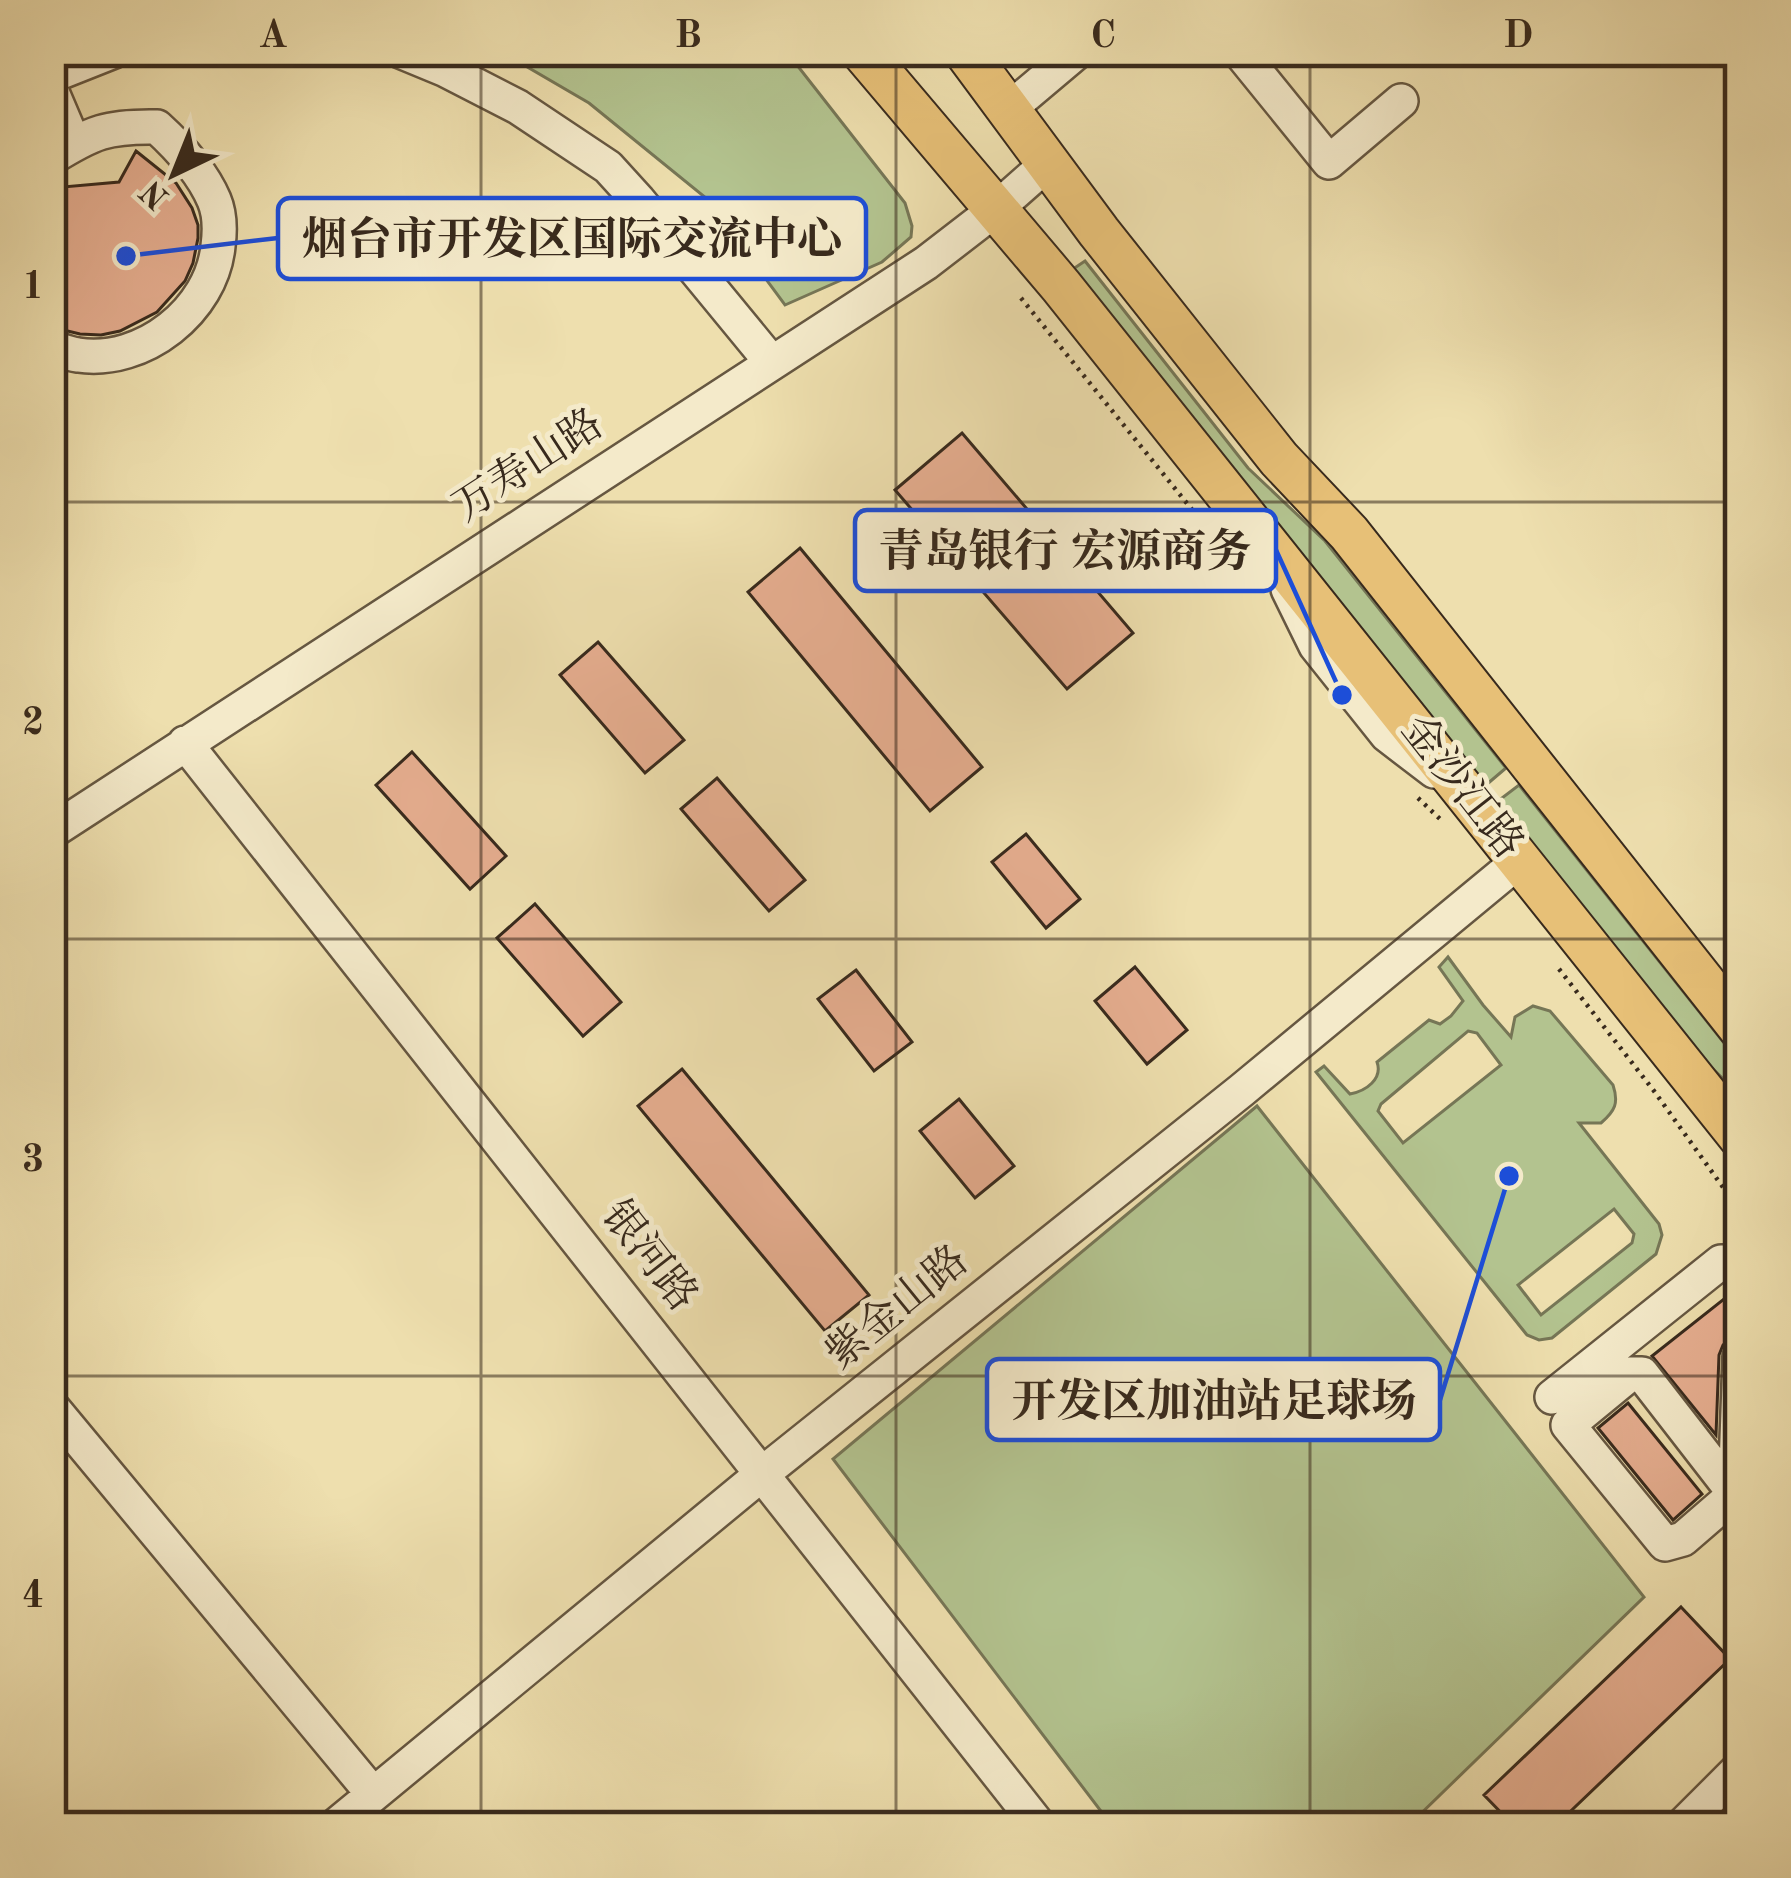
<svg xmlns="http://www.w3.org/2000/svg" width="1791" height="1878" font-family="'Old Standard TT','Noto Serif SC',serif">
<style>
.green{fill:#b3c38f;stroke:#767656;stroke-width:3;fill-rule:evenodd}
.building{fill:#e6ae90;stroke:#382a1d;stroke-width:3}
.lines{fill:none;stroke-linecap:round;stroke-linejoin:round}
.minor-casing{stroke:#665741;stroke-width:38}
.major-casing{stroke:#382a1d;stroke-width:46}
.path{stroke:#382a1d;stroke-width:4.5;stroke-dasharray:3 6;stroke-linecap:butt}
.minor{stroke:#f4eaca;stroke-width:33}
.major{stroke:#e7c077;stroke-width:42}
.grid{fill:none;stroke:#382a1d;stroke-width:3;stroke-opacity:0.55}
.labels{text-anchor:middle;dominant-baseline:central;stroke-width:10;stroke-linejoin:round;paint-order:stroke}
.street-label{font-size:42px;fill:#382a1d;stroke:#f4eaca}
.leader{fill:none;stroke:#1d4ed8;stroke-width:4.5}
.callout-dot{fill:#1d4ed8;stroke:#f4eaca;stroke-width:4.5}
.callout{fill:#f4eaca;stroke:#1d4ed8;stroke-width:4.5}
.callout-label{font-size:45px;text-anchor:middle;font-weight:bold;fill:#382a1d}
.neatline{fill:none;stroke:#382a1d;stroke-width:4.5}
.grid-label{font-size:39px;text-anchor:middle;font-weight:bold;fill:#382a1d}
</style>
<rect width="100%" height="100%" fill="#eedfae"/>
<filter id="stains"><feTurbulence type="fractalNoise" baseFrequency=".00167" numOctaves="4"/><feColorMatrix values="0 0 0 0 .2 0 0 0 0 .09 0 0 0 0 .02 0 0 0 .5 -.17"/></filter>
<radialGradient id="worn" r=".72"><stop offset=".6" stop-color="#630" stop-opacity="0"/><stop offset="1" stop-color="#630" stop-opacity=".3"/></radialGradient>
<path class="green" d="M500,51h286l119,152 7,23 -1,11 -29,25 -97,43 -79,-107 -117,-95z
M1085,261l163,207 77,73 181,227 -20,17 -413,-516z
M1519,785l221,278v32l-53,-51 -189,-243z
M1448,957l35,48 28,32 4,-20 18,-11 17,5 63,74c6,18 2,26 -12,38h-22l80,101 3,11 -6,19 -104,84 -13,2 -12,-5 -211,-263 8,-6 26,28c16,-3 33,-15 27,-32l52,-42 11,4 11,-8 12,-15 -24,-34zM1468,1031l9,2 24,32 -98,78 -25,-32 3,-7zM1614,1209l20,25 -2,9 -91,72 -23,-30z
M1257,1106l387,491 -237,230h-294l-280,-368z"/>
<path class="building" d="M136,151l40,32 16,25 6,17v13l-5,25 -8,18 -28,31 -37,19 -19,4 -21,-1 -29,-7v-139l68,-6z
M962,433l171,200 -66,56 -172,-199z
M800,548l182,219 -52,44 -182,-219z
M598,642l86,98 -39,33 -85,-98z
M412,752l94,104 -36,33 -94,-104z
M717,778l88,102 -36,31 -88,-102z
M1026,834l54,65 -34,29 -54,-66z
M535,904l86,98 -38,34 -86,-98z
M1135,967l52,63 -40,34 -52,-63z
M856,970l56,72 -38,29 -56,-72z
M682,1069l187,226 -44,36 -187,-225z
M959,1099l55,67 -39,32 -55,-67z
M1729,1295l11,14v27l-11,3 -6,6 -4,10 -3,80 -64,-79z
M1628,1403l74,91 -29,26 -75,-92z
M1681,1607l49,52 -176,168h-39l-31,-32z"/>
<g class="lines">
<defs>
<path id="minor" d="M400,51l46,19 72,37 90,60 30,33 134,163
M1239,51l90,111 72,-61
M51,76l63,-25
M51,90l23,54
M1008,110l70,-59
M51,158c42,-26 56,-32 106,-31 22,20 45,45 57,73 6,14 6,31 4,46 -6,64 -75,119 -140,109 -9,-1 -18,-5 -27,-8
M1288,589l28,57 71,89 47,36
M185,743l855,1084
M51,832l875,-569 70,-54 51,-45
M1740,1357l-5,137 -52,45 -18,5 -97,-119 62,-51h12l93,120 5,15
M1552,1397l169,-135h10l9,11
M51,1406l322,388
M334,1827l428,-353 480,-384 277,-229
M1681,1827l59,-59"/>
<path id="major" d="M862,51l199,235 679,851
M965,51l134,181 180,227 70,74 391,495"/>
</defs>
<use href="#minor" class="minor-casing"/>
<use href="#major" class="major-casing"/>
<path class="path" d="M1021,298l211,261
M1243,573l15,19
M1418,798l22,21
M1559,969l95,122 86,120"/>
<use href="#minor" class="minor"/>
<use href="#major" class="major"/>
</g>
<path class="grid" d="M481,51v1776M896,51v1776M1310,51v1776M51,502h1689M51,939h1689M51,1376h1689"/>
<g class="labels">
<g class="street-label">
<text transform="translate(529 467) rotate(-33)">万寿山路</text>
<text transform="translate(1461 788) rotate(52)">金沙江路</text>
<text transform="translate(648 1257) rotate(52)">银河路</text>
<text transform="translate(898 1309) rotate(-39)">紫金山路</text>
</g>
</g>
<path class="leader" d="M126 256L278 238M1342 695L1276 550M1509 1176L1440 1400"/>
<g class="callout-dot">
<circle cx="126" cy="256" r="12"/>
<circle cx="1342" cy="695" r="12"/>
<circle cx="1509" cy="1176" r="12"/>
</g>
<g class="callout">
<rect x="278" y="198" width="588" height="81" rx="12"/>
<rect x="855" y="510" width="421" height="81" rx="12"/>
<rect x="987" y="1359" width="453" height="81" rx="12"/>
</g>
<g class="callout-label">
<text x="572" y="254">烟台市开发区国际交流中心</text>
<text x="1065" y="566">青岛银行 宏源商务</text>
<text x="1214" y="1416">开发区加油站足球场</text>
</g>
<rect width="1791" height="1878" fill="none" stroke="#eedfae" stroke-width="132"/>
<g transform="translate(174 174) rotate(223)" stroke="#f4eaca" stroke-width="9" paint-order="stroke">
<path d="M0-9L21 45L0 30L-21 45Z" fill="#382a1d"/>
<text y="-18" font-size="33" font-weight="bold" text-anchor="middle" fill="#382a1d">N</text>
</g>
<rect x="66" y="66" width="1659" height="1746" class="neatline"/>
<g class="grid-label">
<text x="273" y="47">A</text>
<text x="688" y="47">B</text>
<text x="1103" y="47">C</text>
<text x="1518" y="47">D</text>
<text x="33" y="298">1</text>
<text x="33" y="734">2</text>
<text x="33" y="1171">3</text>
<text x="33" y="1607">4</text>
</g>
<rect width="100%" height="100%" filter="url(#stains)"/>
<rect width="100%" height="100%" fill="url(#worn)"/>
</svg>
